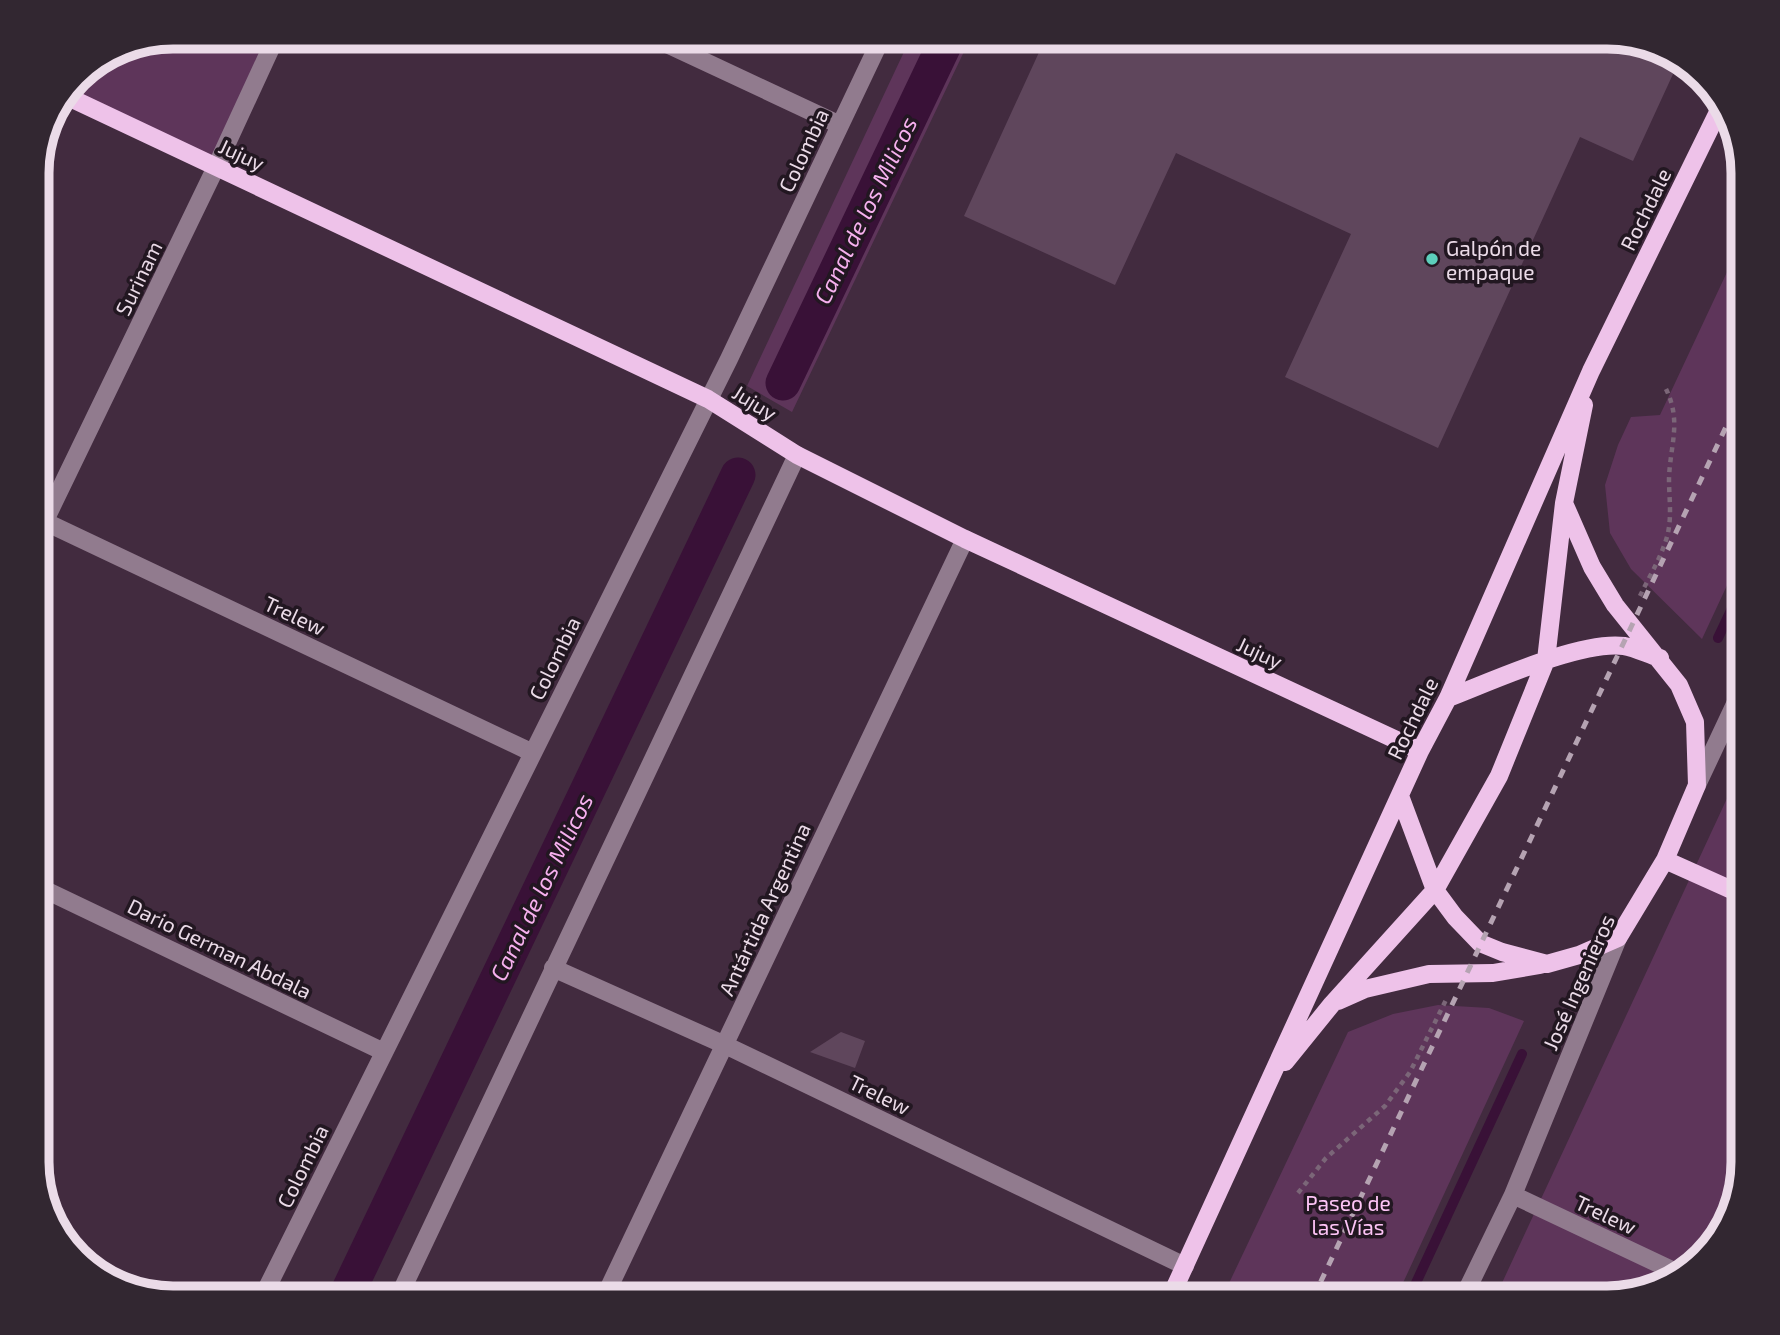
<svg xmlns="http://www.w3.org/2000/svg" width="1780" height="1335" font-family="'Exo 2',sans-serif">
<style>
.green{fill:#5e355a}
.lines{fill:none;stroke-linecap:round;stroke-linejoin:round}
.stream{stroke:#391137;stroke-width:10}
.canal{stroke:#391137;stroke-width:35}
.building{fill:#5f465c}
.path{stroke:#7b6678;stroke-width:4.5;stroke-dasharray:5 5;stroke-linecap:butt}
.minor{stroke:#917b8e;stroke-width:18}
.major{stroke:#eec2e9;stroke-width:18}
.rail{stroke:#b5a3b2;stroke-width:5;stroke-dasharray:9 9;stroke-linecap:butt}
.poi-dot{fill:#5ccebb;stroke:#221721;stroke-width:2.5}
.labels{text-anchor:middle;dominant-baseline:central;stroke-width:7;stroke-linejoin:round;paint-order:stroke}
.street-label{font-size:21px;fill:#ebdbe8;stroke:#221721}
.poi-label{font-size:21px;fill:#ebdbe8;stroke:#221721;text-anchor:start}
.park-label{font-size:21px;fill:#fdc4f6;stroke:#221721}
.water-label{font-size:23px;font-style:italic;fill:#f6b0ee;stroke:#221721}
.rim{fill:none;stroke:#ebdbe8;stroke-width:9}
</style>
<rect width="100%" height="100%" fill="#422b3f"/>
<path class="green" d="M173,37h103l-60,130 -152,-72 19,-24z
M911,37h60l-179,375 -45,-26z
M1743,238v313l-41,88 -71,-70 -21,-36 -5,-48 13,-40 13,-28 29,-2z
M1743,764v399l-28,82 -48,39 -60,14h-112z
M1438,1005l51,3 35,13 -128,277h-174l126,-266 45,-18z"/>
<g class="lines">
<path class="stream" d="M1718,638l25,-53
M1409,1298l113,-244"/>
<path class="canal" d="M783,383l165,-346
M345,1298l393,-823"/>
</g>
<path class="building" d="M1046,37h562l71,24 -46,100 -53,-24 -142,311 -153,-71 66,-143 -175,-81 -61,132 -151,-69z
M841,1032l24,9 -10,27 -45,-16z"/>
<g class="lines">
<path class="path" d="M1640,596c8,-17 19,-35 25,-53 8,-21 4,-43 4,-64 1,-34 13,-57 -3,-90
M1298,1193l28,-35 59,-52 25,-34 37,-74"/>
<path class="minor" d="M652,37l188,88
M37,518l496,235
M37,537l179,-370 60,-130
M1697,785l46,-98
M37,886l347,166
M553,968l172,77 460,221
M1513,1195l167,79
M262,1298l467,-939 153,-322
M398,1298l399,-843
M604,1298l361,-759
M1463,1298l50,-103 105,-257"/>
<path class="major" d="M64,95l644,304 89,56 168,84 455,212
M1448,698c42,-16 133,-58 176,-52 12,2 25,9 36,12
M1400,796l35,94 20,27 25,26 22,9 45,12 32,-9 39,-17 47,-78 32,-75 -2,-63 -16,-37 -64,-80 -23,-38 -28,-64
M1665,860l78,35
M1338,1001l27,-12 64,-15 64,-1 47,-8
M1285,1062l47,-58 103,-114 64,-114 47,-116 18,-157 20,-98
M1170,1298l250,-547 28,-53 143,-327 131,-267"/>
<path class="rail" d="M1313,1298l430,-907"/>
</g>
<circle class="poi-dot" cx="1432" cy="259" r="7"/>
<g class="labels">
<g class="street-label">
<text transform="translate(803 150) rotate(-65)">Colombia</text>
<text transform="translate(242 154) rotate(25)">Jujuy</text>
<text transform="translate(1645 209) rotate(-64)">Rochdale</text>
<text transform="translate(138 278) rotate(-64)">Surinam</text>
<text transform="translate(755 402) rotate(32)">Jujuy</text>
<text transform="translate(295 615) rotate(25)">Trelew</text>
<text transform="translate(1260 652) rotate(25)">Jujuy</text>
<text transform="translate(554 658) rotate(-64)">Colombia</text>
<text transform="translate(1412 718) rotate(-64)">Rochdale</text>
<text transform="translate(764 909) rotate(-65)">Antártida Argentina</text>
<text transform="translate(220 948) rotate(26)">Dario German Abdala</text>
<text transform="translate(1578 982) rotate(-66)">José Ingenieros</text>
<text transform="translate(880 1094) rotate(26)">Trelew</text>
<text transform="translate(302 1166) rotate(-64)">Colombia</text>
<text transform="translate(1606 1214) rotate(25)">Trelew</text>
</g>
<g class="poi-label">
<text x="1446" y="247">Galpón de<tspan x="1446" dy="24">empaque</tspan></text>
</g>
<g class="park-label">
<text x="1348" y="1202">Paseo de<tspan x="1348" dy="24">las Vías</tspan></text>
</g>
<g class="water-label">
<text transform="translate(865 210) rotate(-64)">Canal de los Milicos</text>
<text transform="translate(541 887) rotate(-64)">Canal de los Milicos</text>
</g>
</g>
<path d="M0 0H1780V1335H0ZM173 49H1607A124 124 0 0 1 1731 173V1162A124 124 0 0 1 1607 1286H173A124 124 0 0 1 49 1162V173A124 124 0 0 1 173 49Z" fill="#322731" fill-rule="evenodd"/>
<path class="rim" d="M173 49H1607A124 124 0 0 1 1731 173V1162A124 124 0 0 1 1607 1286H173A124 124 0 0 1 49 1162V173A124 124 0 0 1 173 49Z"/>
</svg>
